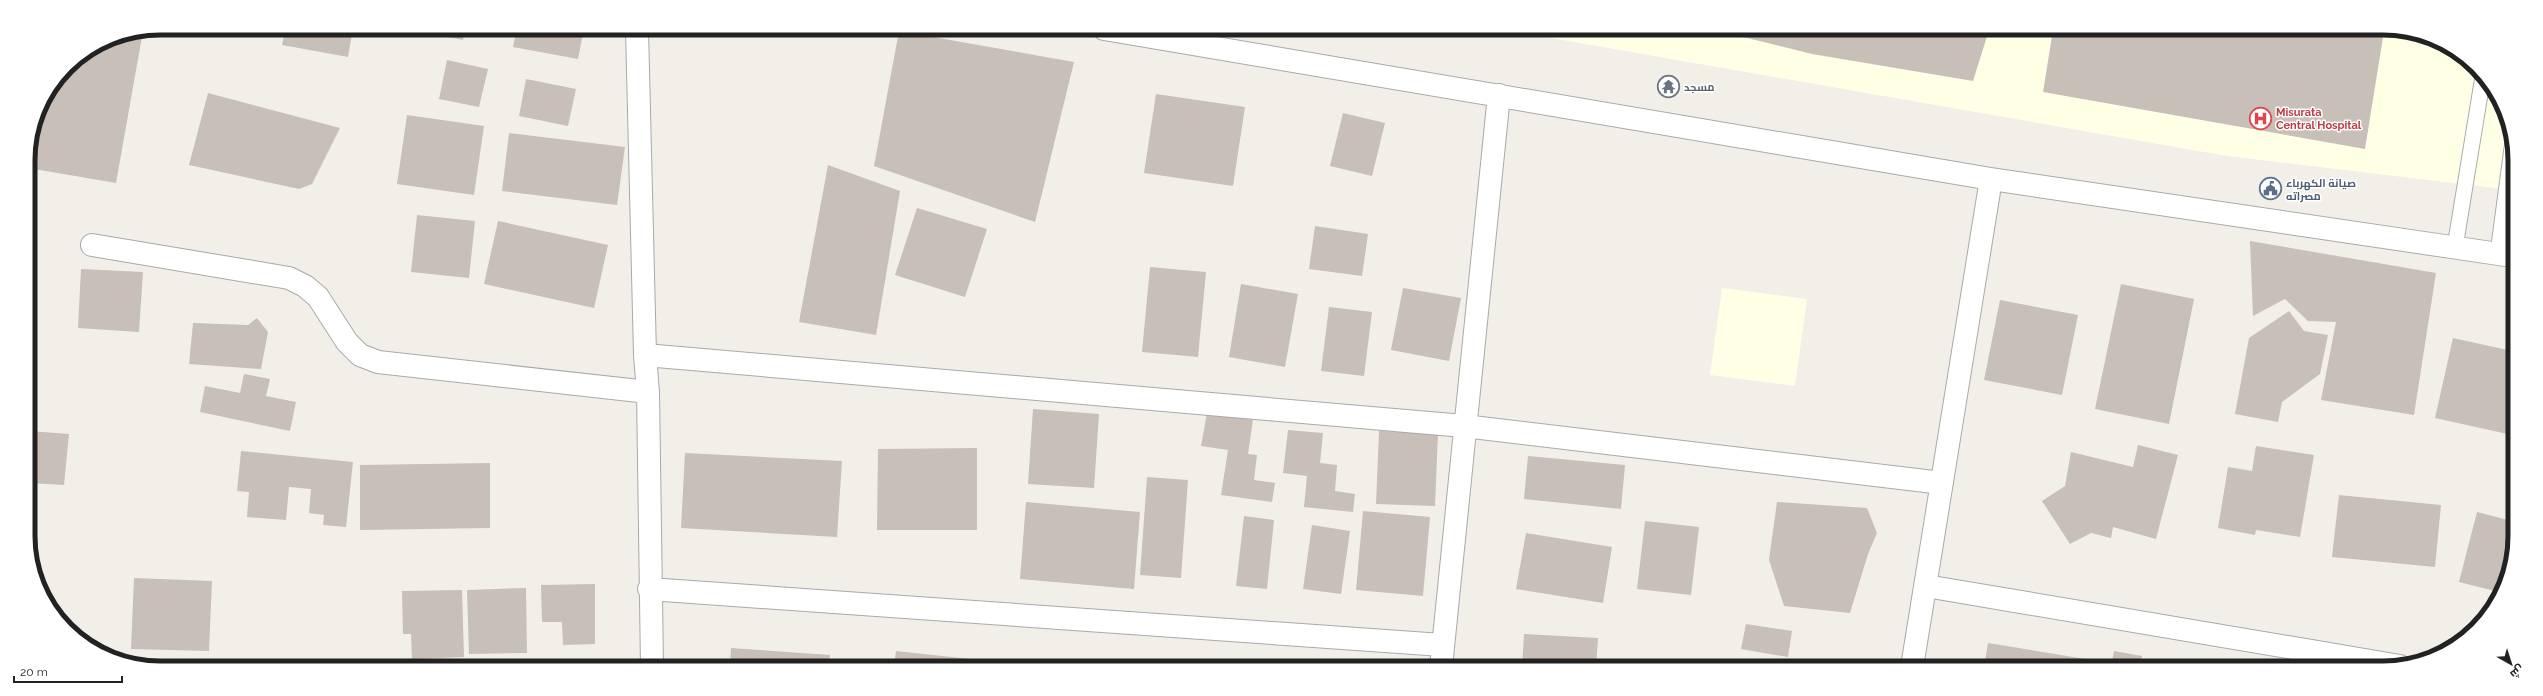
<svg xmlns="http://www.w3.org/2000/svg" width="2543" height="696" font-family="Raleway,Cairo,sans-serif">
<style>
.education{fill:#ffffe5}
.building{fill:#c7bfb8}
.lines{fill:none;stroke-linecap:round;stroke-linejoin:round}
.lane-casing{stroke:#a9a9a9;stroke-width:17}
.street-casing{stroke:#a9a9a9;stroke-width:24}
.lane{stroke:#fff;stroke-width:15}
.street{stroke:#fff;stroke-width:22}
.labels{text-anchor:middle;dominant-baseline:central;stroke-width:3;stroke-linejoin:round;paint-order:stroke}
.worship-label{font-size:11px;font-weight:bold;fill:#5b616d;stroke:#fff;text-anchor:start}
.health-label{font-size:11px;font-weight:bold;fill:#be3a42;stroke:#fff;text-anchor:start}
.service-label{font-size:11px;font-weight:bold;fill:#4e5e75;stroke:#fff;text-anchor:start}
.rim{fill:none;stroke:#222;stroke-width:5}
</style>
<rect width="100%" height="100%" fill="#f2efe9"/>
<path class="education" d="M1506,30l903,1 40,15 27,21 25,35 12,33 -1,55 -285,-34z
M1722,288l85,11 -12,87 -85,-11z"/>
<path class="building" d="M286,28h67l-5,29 -66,-12z
M424,28h41l-2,12 -40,-8z
M517,28h67l-6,31 -65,-12z
M1742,30h247l-16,51 -161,-27 -69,-17z
M2053,30h209l19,6 2,-6 101,1 -19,118 -322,-57z
M143,31l-27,152 -88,-15v-16l10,-43 29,-42 43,-29z
M899,31l175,31 -39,160 -161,-56z
M447,60l41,9 -9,38 -40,-8z
M526,79l50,10 -8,37 -49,-10z
M208,93l132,35 -28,56 -13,5 -110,-24z
M1156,94l89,13 -12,79 -89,-13z
M1343,113l42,10 -13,53 -42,-10z
M407,115l77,11 -10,69 -77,-11z
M509,133l116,14 -8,58 -115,-14z
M828,165l72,26 -24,144 -77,-13z
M917,208l70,21 -22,68 -70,-22z
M417,215l58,6 -6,57 -58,-6z
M498,221l110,24 -14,63 -110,-24z
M1315,226l53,8 -6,42 -53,-7z
M2250,241l186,32 -22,142 -93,-15 15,-78 -28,-1 -23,-22 -32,17z
M1150,267l56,5 -8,85 -56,-5z
M81,269l62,3 -4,60 -61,-4z
M1241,284l57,10 -13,73 -56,-10z
M2121,284l73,15 -25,125 -74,-15z
M1403,288l58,10 -12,63 -58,-11z
M2000,300l78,15 -16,80 -78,-15z
M1329,307l43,5 -8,64 -43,-5z
M2289,311l15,20 24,4 -8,39 -38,28 -4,20 -43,-8 14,-76z
M257,318l11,14 -7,37 -72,-5 4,-41 55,2z
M2453,338l59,13v84l-77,-17z
M244,374l26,5 -4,17 30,6 -6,29 -90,-19 5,-26 35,7z
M1033,409l66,5 -5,74 -66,-4z
M1207,413l46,7 -5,34 9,1 -3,25 21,3 -3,19 -51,-7 7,-45 -27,-4z
M1288,430l35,3 -3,30 17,2 -2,26 20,3 -2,18 -49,-5 3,-31 -24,-3z
M30,431l39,3 -5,51 -34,-2z
M1379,431l59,2 -3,73 -59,-2z
M2138,445l40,10 -22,84 -43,-12 -2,11 -20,-5 -21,11 -28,-43 23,-15 6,-34 62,15z
M2256,446l58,9 -14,82 -44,-7 -1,5 -37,-7 10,-61 24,4z
M977,448v82h-100l1,-81z
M241,451l112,11 -7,65 -23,-2 1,-10 -15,-2 2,-24 -22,-2 -3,33 -39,-3 2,-25 -12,-1z
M685,453l157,8 -5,76 -156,-9z
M1528,456l97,9 -4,44 -97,-10z
M490,463v65l-130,2v-65z
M1147,477l41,3 -7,98 -41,-3z
M2339,495l102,10 -6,62 -103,-10z
M1026,502l114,10 -6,77 -114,-10z
M1777,502l90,6 10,25 -9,21 -18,59 -66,-7 -15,-46z
M1363,511l67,6 -7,79 -67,-6z
M2477,512l35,9v20l-13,51 -40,-10z
M1244,516l30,4 -7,69 -31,-3z
M1645,521l54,6 -8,68 -54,-6z
M1312,525l38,6 -9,63 -38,-5z
M1526,533l86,14 -9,56 -87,-14z
M34,570l9,2 -3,15z
M134,578l78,3 -3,70 -78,-2z
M595,584v60l-32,1 -1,-23h-20l-1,-37z
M526,588l1,65 -58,1 -2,-64z
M462,590l2,67 -52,2 -1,-25h-8l-1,-43z
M1746,624l46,7 -4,26 -47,-8z
M1524,634l74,4 -2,29h-74z
M1988,643l103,17 -1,7h-106z
M731,648l99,7 -1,11h-99z
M896,651l93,10v5h-95z
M2114,651l28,5 -2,11h-29z
M387,659v7h-28v-6z"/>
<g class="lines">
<defs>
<path id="lane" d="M2455,247l28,-171
M2498,253l14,-105"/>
<path id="street" d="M637,29l8,326 3,37 4,274
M1104,29l887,150 521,77
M92,245l197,33 16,8 13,11 29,45 13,13 18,7 270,30
M645,355l819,71 478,57
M1926,586l474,80
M649,589l793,56
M1441,667l58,-572
M1912,667l79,-488"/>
</defs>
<use href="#lane" class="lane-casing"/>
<use href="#street" class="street-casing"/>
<use href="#lane" class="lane"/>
<use href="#street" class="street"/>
</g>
<defs>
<symbol id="temple-ring" viewBox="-11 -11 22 22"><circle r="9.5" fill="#fff" stroke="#6b7280" stroke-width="1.5"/><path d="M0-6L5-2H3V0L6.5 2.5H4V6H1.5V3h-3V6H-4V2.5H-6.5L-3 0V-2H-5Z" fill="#6b7280"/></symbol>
<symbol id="hospital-ring" viewBox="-11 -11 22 22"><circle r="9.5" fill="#fff" stroke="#e0444e" stroke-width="1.5"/><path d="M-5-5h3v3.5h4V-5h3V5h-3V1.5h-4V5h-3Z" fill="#e0444e"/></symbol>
<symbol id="civic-ring" viewBox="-11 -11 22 22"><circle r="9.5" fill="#fff" stroke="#5c6f8a" stroke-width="1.5"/><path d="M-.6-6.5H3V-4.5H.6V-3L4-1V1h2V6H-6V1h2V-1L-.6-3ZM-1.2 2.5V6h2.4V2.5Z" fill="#5c6f8a"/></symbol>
</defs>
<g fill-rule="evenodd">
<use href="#temple-ring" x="1656" y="74" width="25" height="25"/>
<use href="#hospital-ring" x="2248" y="106" width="25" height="25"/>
<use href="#civic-ring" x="2258" y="176" width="25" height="25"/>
</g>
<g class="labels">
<g class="worship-label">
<text x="1684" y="87">مسجد</text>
</g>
<g class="health-label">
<text x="2276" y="112">Misurata<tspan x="2276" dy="13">Central Hospital</tspan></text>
</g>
<g class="service-label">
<text x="2286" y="183">صيانة الكهرباء<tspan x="2286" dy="13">مصراته</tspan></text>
</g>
</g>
<path d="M0 0H2543V696H0ZM160 35H2383A125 125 0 0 1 2508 160V536A125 125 0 0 1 2383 661H160A125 125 0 0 1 35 536V160A125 125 0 0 1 160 35Z" fill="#fff" fill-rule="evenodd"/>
<path class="rim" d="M160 35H2383A125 125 0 0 1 2508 160V536A125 125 0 0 1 2383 661H160A125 125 0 0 1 35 536V160A125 125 0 0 1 160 35Z"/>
<g transform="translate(2511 664) rotate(141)" stroke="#ffffff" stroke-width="3" paint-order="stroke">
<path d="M0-3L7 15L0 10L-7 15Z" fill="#222222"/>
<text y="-6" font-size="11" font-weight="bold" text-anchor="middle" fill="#222222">ش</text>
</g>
<path d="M14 676v6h108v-6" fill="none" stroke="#222222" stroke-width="2"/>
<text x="20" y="676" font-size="12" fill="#222222" stroke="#ffffff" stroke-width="3" paint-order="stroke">20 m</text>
</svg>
